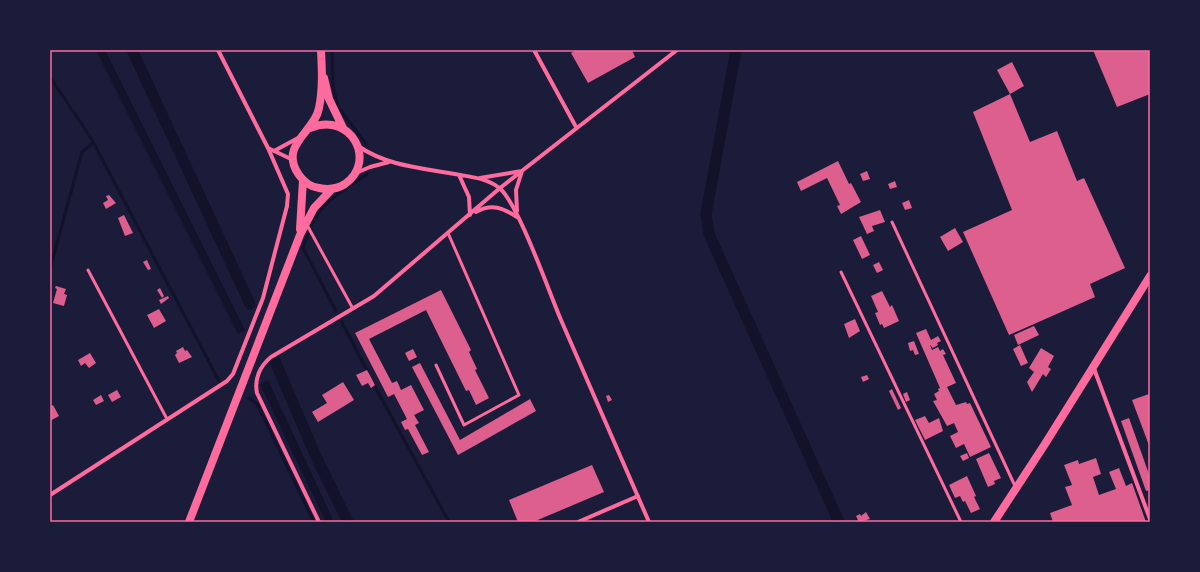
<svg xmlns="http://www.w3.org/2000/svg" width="1200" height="572" font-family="'DM Sans',sans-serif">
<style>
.water{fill:#12122b}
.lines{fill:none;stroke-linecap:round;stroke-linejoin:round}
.stream{stroke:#12122b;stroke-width:3}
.canal{stroke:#12122b;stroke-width:11}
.building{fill:#dd5f8e}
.service{stroke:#ff6b9d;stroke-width:3}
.minor{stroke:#ff6b9d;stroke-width:4}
.secondary{stroke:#ff6b9d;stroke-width:8}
.neatline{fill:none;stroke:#ff6b9d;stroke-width:1.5}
</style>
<rect width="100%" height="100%" fill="#1b1b3a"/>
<path class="water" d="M96,50h9l140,280 -7,4z
M268,380l66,142h-8l-66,-138z"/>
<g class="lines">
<path class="stream" d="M332,50l1,37 5,20 28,37
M50,77l41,61 128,243
M311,226c10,-25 35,-37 56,-52
M308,234l-5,14 33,63
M50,269l32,-117 11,-9
M340,319l28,53
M373,383l76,139
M249,398l8,6 57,118"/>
<path class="canal" d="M132,50l118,254
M736,50l-30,164 3,20 130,288
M274,359l44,102 30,61"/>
</g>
<path class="building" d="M577,50h55l3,7 -47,26 -17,-30z
M1093,50h57v44l-33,13z
M1012,62l12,24 -14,8 -13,-24z
M1010,94l20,48 27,-11 20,50 7,-3 41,90 -35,16 5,13 -86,38 -46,-103 49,-22 -39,-98z
M838,161l11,23 2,-1 10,19 -20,12 -4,-8 3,-1 -13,-27 -26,13 -4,-9z
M867,171l3,8 -7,2 -3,-7z
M895,181l2,6 -7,2 -2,-5z
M109,195l7,8 -10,6 -3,-6 5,-3 -2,-4z
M909,200l3,8 -7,2 -3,-7z
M880,210l5,12 -13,4 2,5 -7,3 -8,-17z
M124,215l9,18 -8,3 -7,-18z
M955,228l8,14 -15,9 -8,-14z
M861,236l9,19 -8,4 -9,-19z
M147,260l4,9 -3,1 -5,-8z
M879,262l4,8 -6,3 -4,-8z
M56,286l10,3 -2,5 3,1 -3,11 -11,-3 4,-14 -2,-1z
M160,288l4,8 -2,2 -5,-8z
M441,290l30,60 -2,2 8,17 -2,1 14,28 -13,7 -7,-15 -3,1 -40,-81 -57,29 23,44 5,-2 4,9 10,-5 13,25 -10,5 5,8 -4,2 14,27 -7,3 -14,-26 -3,1 -4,-8 6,-3 -13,-25 -6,3 -33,-64z
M882,291l8,16 2,-2 7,16 -15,7 -2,-4 -2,1 -5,-12 3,-1 -7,-16z
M168,296l1,2 -8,6 -2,-4z
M159,309l7,12 -12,7 -7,-13z
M855,319l5,12 -11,7 -5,-14z
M1034,326l5,9 -21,10 -4,-10z
M926,329l5,11 7,-4 3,5 -4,2 1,2 -5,3 -3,-3 2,5 6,-3 2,4 3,-2 3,5 -3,1 13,28 -9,4 9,18 10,-3 1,2 3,-1 21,44 -21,10 -6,-13 -8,4 -6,-12 8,-4 -4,-9 -7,3 -14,-25 4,-1 -3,-6 5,-3 -1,-2 2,-1 -24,-55z
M914,341l5,13 -4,1 -2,-5 -3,1 -2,-8z
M1020,345l8,18 -7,3 -8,-17z
M183,347l2,4 2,-1 5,7 -13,6 -4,-8 2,-2 -1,-2z
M1041,348l13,8 -6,11 3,2 -5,8 -3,-3 -11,18 -5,-10 7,-10 -5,-4z
M413,349l4,8 -8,4 -4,-8z
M90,353l6,10 -7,5 -4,-5 -4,3 -3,-6z
M420,363l40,77 70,-41 6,12 -78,44 -46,-88z
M367,370l8,15 -4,3 -3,-5 -6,3 -6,-11z
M867,375l2,4 -6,3 -2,-5z
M343,382l11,18 -36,22 -6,-10 15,-9 -5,-8z
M892,389l9,19 -3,2 -9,-19z
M117,390l4,7 -9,5 -4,-7z
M907,392l3,8 -4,2 -3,-8z
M1149,394l1,4v50l-18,-48z
M101,395l3,6 -8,4 -3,-5z
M609,395l3,5 -4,2 -2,-6z
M53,405l6,11 -9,5v-14z
M925,416l4,7 10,-5 4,13 -18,9 -10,-20z
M1129,418l21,59v13l-4,1 -25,-70z
M967,453l2,5 -6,3 -3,-5z
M989,453l12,25 -7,3 1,3 -7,3 -12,-28z
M1096,458l5,16 -8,3 6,18 17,-6 -7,-17 10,-4 7,18 6,-3 14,39h-93l-3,-9 22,-8 -7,-18 7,-2 -8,-20 14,-5 1,4z
M592,465l12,27 -71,30h-15l-9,-22z
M967,476l9,20 -2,1 6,12 -9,4 -6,-12 -2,1 -3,-6 -5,2 -6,-13z
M866,512l4,7 -11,3 -3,-6 4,-2 1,2z"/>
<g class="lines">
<path class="service" d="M892,222l123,264
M307,225l45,82
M88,270l79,149
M841,272l120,250
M436,365l28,60 55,-30 -71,-162"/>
<path class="minor" d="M218,50l50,98 25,12
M534,50l42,77
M358,146c29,20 64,22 97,28 15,3 31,4 43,13 19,12 52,108 63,133 29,68 59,135 88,202
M274,151l24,-13
M356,173l14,-6 19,-5
M459,175l10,22 1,18
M480,178l42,-7 -6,19 1,21
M476,212c16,-9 27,-4 41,5
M1093,366l57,153
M50,495l177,-114 6,-7 30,-76 24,-92 1,-12 -20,-46
M319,522l-62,-129c-3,-14 3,-27 14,-36l103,-61 126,-108 177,-138
M578,522l60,-26"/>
<path class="secondary" d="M324,78l5,21 14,29
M310,128c42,-17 67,34 35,56 -8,5 -17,6 -26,4 -9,-1 -15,-6 -20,-13 -21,-30 16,-43 20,-67 4,-19 3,-39 2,-58
M300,229l3,-49
M189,522l111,-287 14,-27 18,-19
M994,522l51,-78 105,-168"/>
</g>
<rect width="1200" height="572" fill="none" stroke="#1b1b3a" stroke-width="102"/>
<rect x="51" y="51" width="1098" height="470" class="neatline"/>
</svg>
